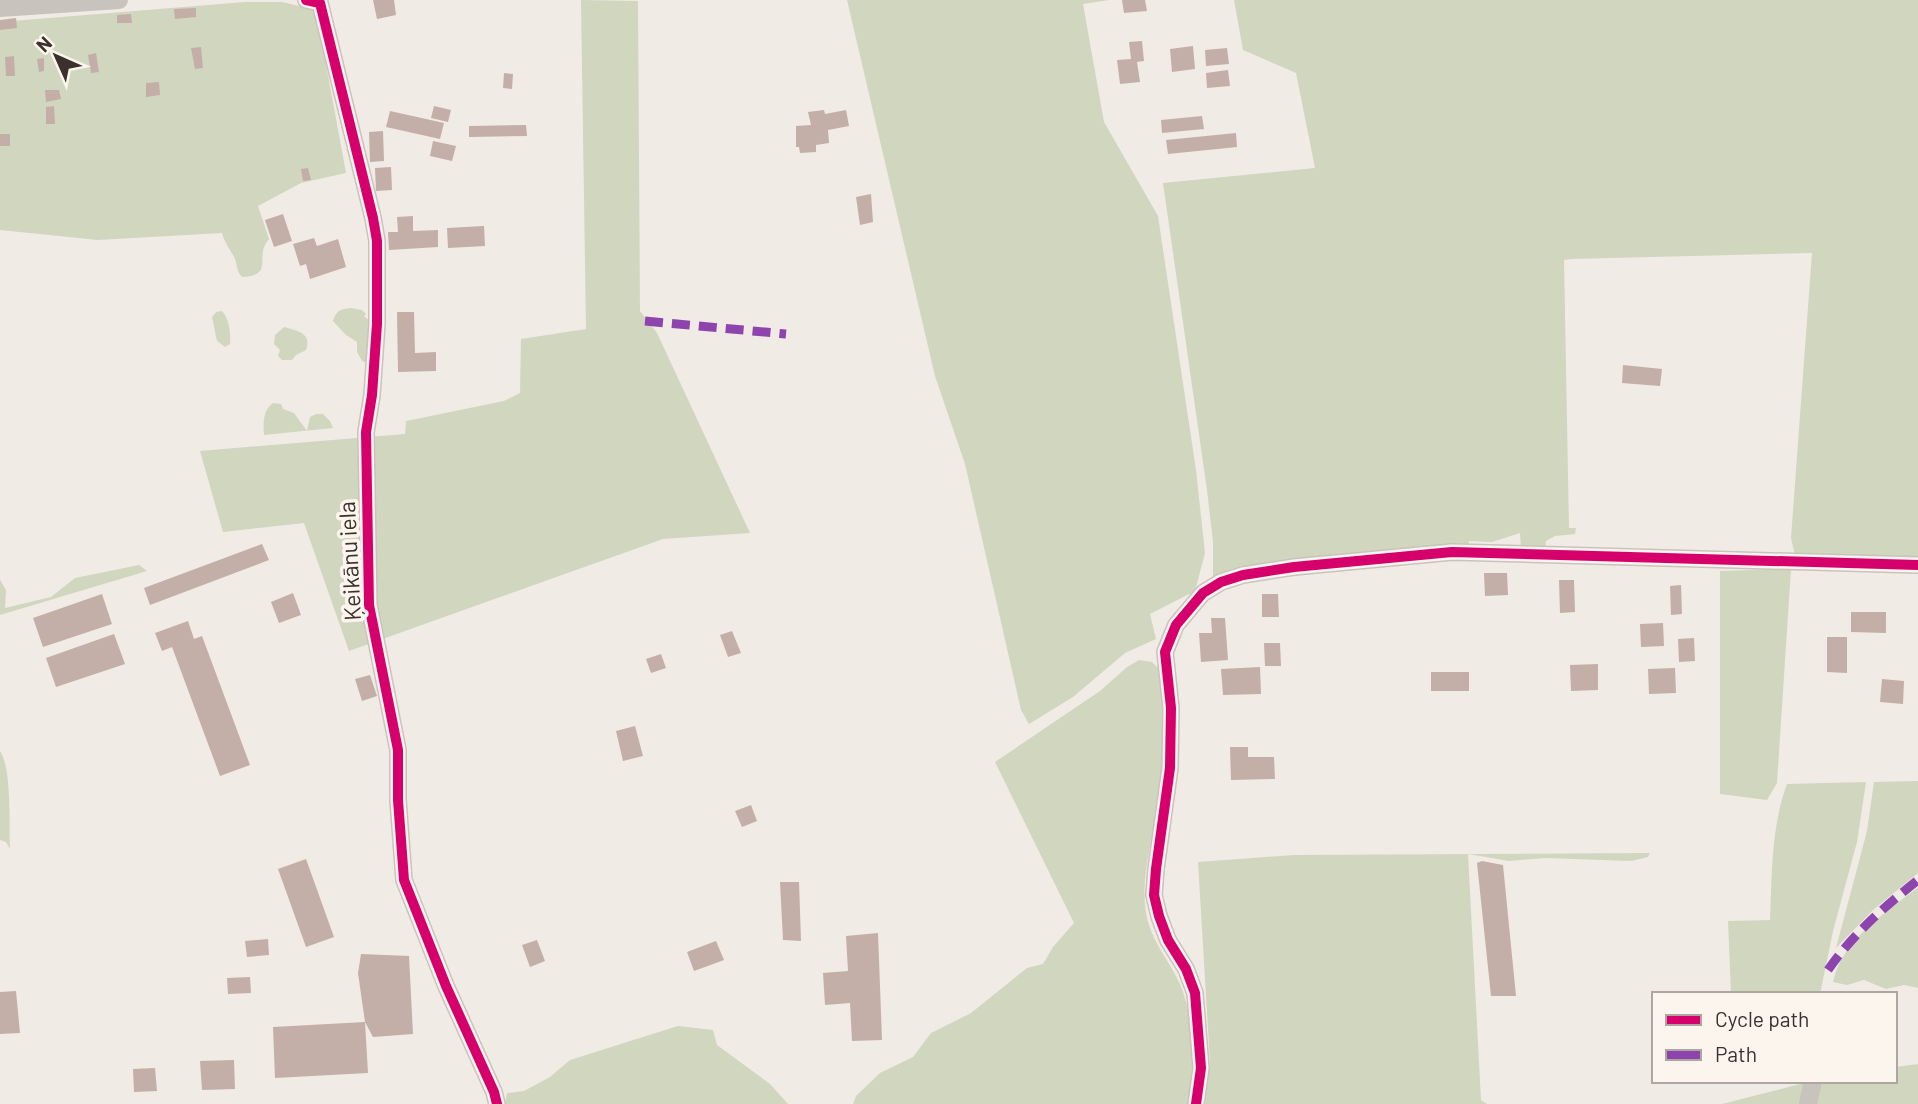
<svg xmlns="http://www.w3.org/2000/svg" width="1918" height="1104" font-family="Barlow,sans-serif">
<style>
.green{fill:#d1d6bf}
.building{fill:#c3afa7}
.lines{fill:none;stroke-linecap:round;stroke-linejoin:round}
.street{stroke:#c9c3be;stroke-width:18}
.quiet{stroke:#8e44ad;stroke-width:9;stroke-dasharray:18 9;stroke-linecap:butt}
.cycleway-casing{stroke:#fbf5ee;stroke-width:15}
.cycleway{stroke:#d6006c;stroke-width:10}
.labels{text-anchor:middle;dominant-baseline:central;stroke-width:7;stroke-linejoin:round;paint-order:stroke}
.street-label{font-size:23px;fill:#3b302b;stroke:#fbf5ee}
</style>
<rect width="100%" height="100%" fill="#f0ebe5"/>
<path class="green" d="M581,0l57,1 2,310 17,22 93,200 -87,6 -314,112 -45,-128 -81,9 -23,-81 205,-17 1,-13 98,-20 16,-8 1,-54 65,-10z
M847,0h262l-26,4 21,118 54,94 38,254 9,83 -10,38 -45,23 6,25 -31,14 -52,44 -44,27 -8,-14 -56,-246 -30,-88z
M1234,0h684v560l-123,-5 -4,-17 21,-285 -240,6 -8,1 5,268h7l-1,6 -20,2 -9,5 -1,6 -24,1 -1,-15 -28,9 -23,-1 -1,6 -255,31v-36l-6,-52 -44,-307 152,-15 -19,-95 -53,-23z
M245,2h37l34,8 30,163 -45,10 -43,23 11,33c-16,18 7,36 -27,38 -7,-7 -4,-15 -9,-22 -5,-9 -8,-12 -11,-22l-124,7 -98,-10v-208z
M351,308l11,2 4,4 -2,2 8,7 -5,40 -5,-2 -5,-9v-10l-11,-7 -13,-14c4,-11 7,-12 18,-13z
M222,311c7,7 9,23 8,33l-5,3 -8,-6 -5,-24 4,-5z
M284,327c14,4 28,6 22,23l-10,5 -4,5h-10l-4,-4 2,-6 -6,-6 1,-9z
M273,403l8,1 2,5 11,4 13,18 3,-14 6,-3h7l7,7 3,7 -69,7c-1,-12 -1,-25 9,-32z
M139,565l8,6 -147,44v-35l6,10 -1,18 46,-11 24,-19z
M1791,569l-14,214 -10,17 -47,-6v-223z
M1139,660l13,2 7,7c2,19 5,39 5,58 1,26 -3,54 -7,80 -5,38 -19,76 -9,115 7,24 22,40 32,62 15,36 15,82 8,120h-335l3,-8 24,-23 33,-16 18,-24 40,-20 56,-45 16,-4 10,-17 21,-24 -79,-161 105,-71 27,-24z
M0,751c12,18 9,74 10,98l-4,-7 -6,-2z
M1918,781v92l-45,37 -37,38 31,-117 7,-49z
M1866,782l-9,60 -24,89 -13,63h-89l-3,-73 42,-1c2,-46 1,-93 17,-136z
M1650,853l-2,4 -17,4 -86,-3 -36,3 -41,-7 13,246 6,4h-282l5,-42 -12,-200 96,-7z
M1918,887v101l-14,-3 -18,4 -22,-9 -17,5 -14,-3c9,-43 53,-69 85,-95z
M678,1026l35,4 4,15 53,39 18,20h-283l2,-11 17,-2 26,-14 20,-17z
M1918,1064v40h-196l90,-23h83v-14z"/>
<path class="building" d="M373,0h21l2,15 -19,4z
M1122,0h23l2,11 -23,2z
M196,8v9l-21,2 -1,-10z
M131,14l1,9h-15v-8z
M16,18l1,10 -17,2v-10z
M1142,41l2,20 -7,1 3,20 -20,2 -3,-24 14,-1 -2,-17z
M1193,46l2,23 -23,3 -2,-23z
M201,47l2,21 -8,1 -4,-21z
M1227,48l2,16 -23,2 -1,-16z
M96,53l3,19 -8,1 -3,-18z
M14,56l1,20h-9l-1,-19z
M44,58v13l-5,1 -2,-13z
M1228,70l2,16 -23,2 -1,-15z
M504,73l9,1 -1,15 -9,-1z
M159,82l1,13 -14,2v-14z
M45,90h14l2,9 -15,3z
M54,106l1,18h-9v-17z
M434,106l17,4 -3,12 -17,-4z
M824,110l1,4 21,-4 3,16 -21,4 1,13 -13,2v7l-16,1 -1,-6h-3v-21l15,-1 -3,-13z
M390,111l54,12 -4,16 -54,-12z
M1202,116l2,13 -42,4 -1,-13z
M526,125l1,11 -58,1v-11z
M383,131l1,30 -14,1 -1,-30z
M1236,133l1,14 -69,7 -2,-14z
M0,134h10v12h-10z
M433,141l23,5 -4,15 -22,-5z
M391,167l1,23 -16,1 -1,-23z
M308,168l3,12 -8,1 -2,-12z
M871,194l2,28 -13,3 -4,-28z
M283,214l9,27 -18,6 -9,-27z
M413,216v15l25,-1v17l-49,3 -1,-18h10l-1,-15z
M484,226l1,20 -37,2 -1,-20z
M314,238l3,8 21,-7 8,28 -36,12 -4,-15 -6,2 -7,-22z
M397,312h17l1,41 21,-1v19l-38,1z
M1623,365l39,4 -2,17 -38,-3z
M262,544l7,16 -119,45 -6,-17z
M1484,573h23l1,22 -23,1z
M1559,580h15l1,32 -15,1z
M1681,585l1,29 -11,1 -1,-29z
M293,593l8,22 -22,8 -8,-21z
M102,594l10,30 -69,23 -10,-29z
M1262,594h16l1,23h-17z
M1851,612h35v21l-35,-1z
M1211,618h14l3,42 -27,2 -2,-29h13z
M188,621l6,18 8,-3 48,129 -30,11 -48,-129 -10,4 -7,-18z
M1663,623l1,23 -23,1 -1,-23z
M732,631l9,22 -13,4 -8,-22z
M114,634l11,30 -69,23 -10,-29z
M1827,637h20v36l-20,-1z
M1694,638l1,23 -16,1 -1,-23z
M1264,643h16l1,23h-16z
M661,654l5,14 -15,5 -5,-14z
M1598,664v26l-27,1 -1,-26z
M1260,667l1,27 -38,1 -2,-26z
M1675,668l1,25 -27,1 -1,-25z
M1431,672h38v19h-38z
M370,675l7,21 -15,5 -7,-22z
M1882,679l22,2 -1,23 -23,-2z
M635,726l8,30 -20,5 -7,-30z
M1230,747h18v10h26l1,22 -44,1z
M751,805l6,16 -15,6 -7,-16z
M306,859l28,78 -28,10 -28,-78z
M1482,861l21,4 13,131h-25l-14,-133z
M780,882h19l2,59 -18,-1z
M878,933l4,107 -30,1 -2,-38 -25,2 -2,-32 25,-2 -2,-35z
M268,939l1,16 -22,2 -2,-16z
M537,940l8,21 -15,6 -8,-22z
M716,941l8,19 -30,11 -7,-19z
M361,954l48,2 4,78 -40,3 -8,-15 -7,-49z
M250,977l1,16 -23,1 -1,-16z
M16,991l4,42 -20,1v-42z
M365,1022l3,51 -93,5 -2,-51z
M234,1060l1,29 -33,1 -2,-29z
M155,1068l2,23 -23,1 -1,-23z"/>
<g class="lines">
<path class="street" d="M306,0l14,3 53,215 4,23v83l-5,71 -6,37 3,173 29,145v50l6,80 42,106 48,106 3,12
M0,8l119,-8
M1196,1104l5,-36 -6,-75 -9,-24 -18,-29 -9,-24 -5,-21 2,-26 14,-101 1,-60 -6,-56 11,-27 27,-32 18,-11 22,-7 51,-8 158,-15 466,13
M1808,1104l5,-23"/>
<path class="quiet" d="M645,321l141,13
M1828,970c25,-36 56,-63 90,-90"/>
<defs>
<path id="cycleway" d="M306,0l14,3 53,215 4,23v83l-5,71 -6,37 3,173 29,145v50l6,80 42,106 48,106 3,12
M1196,1104l5,-36 -6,-75 -9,-24 -18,-29 -9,-24 -5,-21 2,-26 14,-101 1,-60 -6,-56 11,-27 27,-32 18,-11 22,-7 51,-8 158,-15 466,13"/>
</defs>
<use href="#cycleway" class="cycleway-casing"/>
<use href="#cycleway" class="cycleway"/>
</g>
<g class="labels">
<g class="street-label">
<text transform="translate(349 561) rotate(-93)">Ķeikānu iela</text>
</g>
</g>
<rect x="1652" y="992" width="245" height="91" fill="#fbf5ee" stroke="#aea6a0" stroke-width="2"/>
<rect x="1666" y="1015" width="35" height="10" fill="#d6006c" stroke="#aea6a0" stroke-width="2"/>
<text x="1715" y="1027" font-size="21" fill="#3b302b">Cycle path</text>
<rect x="1666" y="1050" width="35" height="10" fill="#8e44ad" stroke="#aea6a0" stroke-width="2"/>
<text x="1715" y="1062" font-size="21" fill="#3b302b">Path</text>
<g transform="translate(56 56) rotate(315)" stroke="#fbf5ee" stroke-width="5" paint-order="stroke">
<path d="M0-5L12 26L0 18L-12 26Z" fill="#3b302b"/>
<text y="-10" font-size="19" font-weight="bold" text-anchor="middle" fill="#3b302b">N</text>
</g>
</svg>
